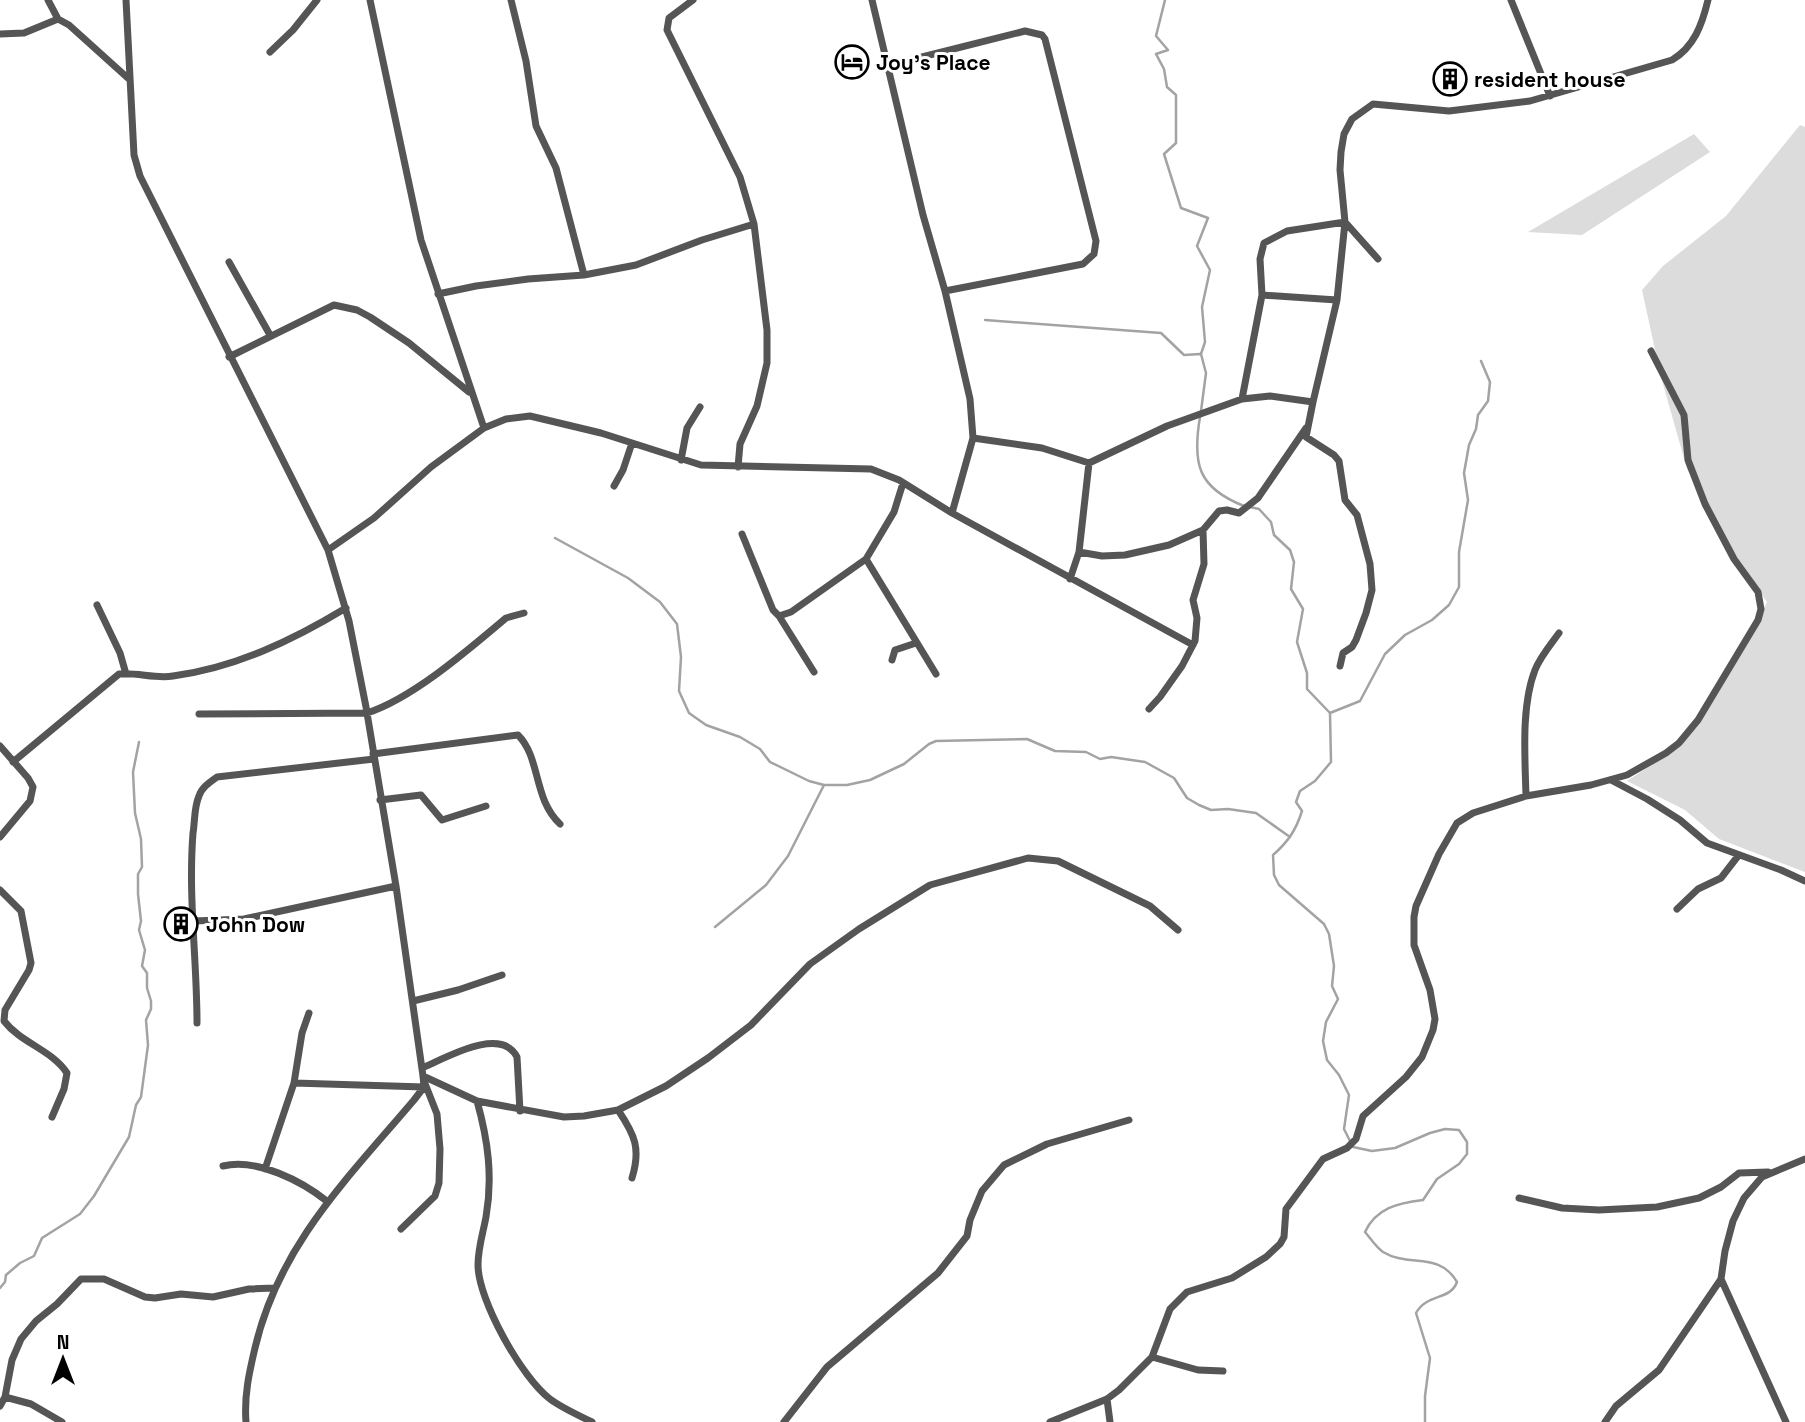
<svg xmlns="http://www.w3.org/2000/svg" width="1805" height="1422" font-family="'Space Grotesk',sans-serif">
<style>
.green{fill:#dcdcdc}
.lines{fill:none;stroke-linecap:round;stroke-linejoin:round}
.stream{stroke:#a3a3a3;stroke-width:2.5}
.minor{stroke:#555;stroke-width:7}
.labels{text-anchor:middle;dominant-baseline:central;stroke-width:6;stroke-linejoin:round;paint-order:stroke}
.poi-label{font-size:21px;font-weight:bold;fill:#000;stroke:#fff;text-anchor:start}
</style>
<rect width="100%" height="100%" fill="#fff"/>
<path class="green" d="M1800,125l5,2v745l-86,-33 -34,-29 -58,-29 55,-36 66,-103 19,-40 -29,-41 -51,-92 -26,-92 -19,-87 21,-24 63,-50z
M1694,134l16,18 -128,83 -54,-3z"/>
<g class="lines">
<path class="stream" d="M1165,0l-9,36 12,14 -12,4 8,15 3,18 9,8v48l-12,11 17,54 27,10 -11,28 13,24 -8,37 3,35 -4,12 5,19 -5,38
M985,320l176,13 23,22 16,-1
M1200,417c-8,47 -2,71 44,89
M1250,507l9,2 12,13 3,13 16,15 4,12 -3,27 12,20 -6,33 10,31v16l23,24
M555,538l73,40 32,24 17,22 4,33 -2,34 10,22 17,12 34,12 20,12 10,13 39,19 15,4h23l23,-5 34,-16 25,-20 7,-3 91,-2 28,12 31,1 14,7 11,-2 34,5 29,16 13,20 12,7 12,5 17,-1 28,4 34,24
M715,927l51,-42 22,-29 36,-71
M0,1288l5,-6 1,-7 14,-12 14,-7 8,-18 38,-24 14,-18 35,-59 7,-32 5,-8 7,-52 -2,-25 5,-11v-8l-4,-13v-15l-5,-7 3,-16 -6,-20 2,-9 -3,-27v-20l4,-7 -1,-28 -6,-26 -2,-41 6,-30
M1425,1422v-26l5,-38 -14,-45c11,-20 34,-12 41,-31 -18,-31 -48,-14 -74,-30 -7,-5 -12,-13 -18,-20 11,-24 33,-29 58,-32l14,-21 22,-15 8,-10v-12l-8,-12 -14,-1 -15,4 -35,15 -23,3 -19,-4 -9,-18 5,-34 -10,-20 -12,-15 -4,-19 3,-19 12,-23 -6,-13 2,-20 -5,-32 -5,-10 -45,-39 -5,-10 -1,-20c15,-13 23,-25 29,-44l-6,-9 4,-11 15,-10 16,-19 -1,-49 30,-12 25,-47 20,-19 27,-15 17,-15 10,-18v-35l9,-52 -4,-27 5,-28 7,-16 2,-14 10,-14 2,-19 -9,-21"/>
<path class="minor" d="M48,0l10,19 11,6 61,55
M126,0l8,155 6,21 188,374 21,71 17,86 30,179 27,190 1,11 -10,13c-66,78 -135,145 -159,248 -6,25 -11,48 -9,74
M511,0l15,61 10,65 20,42 28,107
M693,0l-24,18 -2,12 73,147 14,47
M872,0l51,215 22,76 25,108 3,39 -21,75 241,132
M1511,0l39,96
M0,34l24,-1 34,-14
M270,52l23,-22 24,-30
M890,65l135,-34 17,4 3,4 51,202 -2,13 -11,10 -138,27
M1378,259l-33,-37 -58,9 -23,12 -4,16 2,36 -20,104 28,-3 43,6 24,-102 8,-78 -5,-52 1,-18 3,-18 8,-15 21,-15 76,7 81,-10 142,-41c22,-13 30,-35 36,-60
M229,262l41,73
M438,294l38,-8 52,-7 56,-4 52,-10 66,-25 52,-16 13,106v33l-10,43 -17,38 -2,23
M1262,295l75,5
M229,357l105,-52 23,5 13,7 39,26 60,49
M1313,402l-7,35 28,18 5,6 6,39 12,15 13,49 2,26 -6,23 -10,27 -4,7 -9,6 -3,13
M484,428l22,-9 24,-3 71,17 100,32 170,4 28,11 53,33
M973,438l69,10 47,15 -10,89 -9,27
M681,460l6,-32 13,-21
M1089,463l78,-37 75,-27
M614,486l9,-16 9,-27
M742,534l31,76 6,6 35,56
M328,550l46,-32 57,-51 53,-39 -63,-188 -51,-240
M1079,552l23,4 23,-1 44,-10 34,-15 16,-19 8,-1 12,3 19,-15 48,-70
M866,559l70,115
M97,605l23,48 6,21
M779,616l12,-4 75,-53 28,-47 9,-29
M892,660l3,-10 21,-7
M1149,709l11,-12 22,-31 13,-25 2,-23 -4,-18 11,-36 -1,-34
M199,714l168,-1c46,-15 101,-63 139,-95l18,-5
M0,746l28,32 5,9 -3,14 -30,36
M373,754l145,-19c23,23 15,64 42,89
M13,762l106,-88c18,-2 36,5 54,2 62,-8 120,-36 173,-68
M1611,780l36,19 33,21 27,23 74,27 24,11
M1526,796c-1,-39 -5,-90 9,-126 5,-13 16,-26 24,-37
M380,800l41,-5 21,25 44,-14
M0,890l21,21 10,52 -2,7 -24,40 -1,11c17,22 48,29 63,52l-3,16 -12,28
M1677,909l21,-20 23,-11 17,-22
M194,921l50,-2 152,-33
M413,1001l45,-11 44,-15
M197,1023c0,-63 -9,-126 -4,-190 2,-12 1,-26 6,-37 3,-9 11,-14 18,-19l157,-18
M422,1068c22,-9 79,-43 95,-11l3,54
M423,1076l54,25c11,39 16,76 9,116 -3,16 -8,31 -8,48 0,35 44,113 72,134 12,9 28,16 42,23
M294,1083l8,-50 7,-20
M477,1101l87,16 20,-1 34,-6 48,-24 42,-28 43,-33 59,-61 49,-35 71,-44 98,-27 30,3 92,45 28,24
M618,1110c17,25 23,39 14,68
M223,1166c34,-8 79,15 105,36
M265,1169l29,-86 130,4
M1519,1198l43,10 37,2 58,-3 42,-9 22,-11 18,-14 29,-1
M401,1229l34,-33 4,-13 1,-34 -3,-35 -13,-33
M1152,1357l46,13 25,1
M5,1397l26,7 31,18
M1107,1399l3,23
M0,1406l5,-9 7,-37 9,-21 15,-18 21,-17 24,-25h23l41,18 10,1 26,-4 32,3 36,-8 25,-1
M784,1422l43,-55 111,-94 29,-37 3,-16 12,-29 22,-26 43,-21 82,-24
M1050,1422l57,-23 12,-9 33,-33 18,-48 17,-17 45,-14 34,-21 14,-13 4,-7 2,-28 37,-50 24,-11 9,-9 7,-23 43,-39 16,-20 11,-27 2,-11 -5,-29 -16,-45v-28l2,-11 23,-52 18,-31 16,-10 53,-17 65,-11 36,-10 39,-22 13,-10 19,-23 60,-100 3,-11 -3,-17 -24,-33 -29,-55 -17,-44 -4,-45 -33,-64
M1605,1422l11,-16 43,-36 62,-91
M1786,1422l-65,-143 4,-28 8,-30 11,-23 18,-21 43,-18"/>
</g>
<defs>
<symbol id="hotel-ring" viewBox="-11 -11 22 22"><circle r="9.5" fill="#fff" stroke="#000" stroke-width="1.5"/><path d="M-6-4.5h1.5V1H6V5H4.5V3h-9V5H-6ZM-4 0a1.8 1.8 0 1 1 3.6 0ZM.5 0V-2.5h3Q6-2.5 6 0Z" fill="#000"/></symbol>
<symbol id="building-ring" viewBox="-11 -11 22 22"><circle r="9.5" fill="#fff" stroke="#000" stroke-width="1.5"/><path d="M-4-6H4V6H1V3H-1V6H-4ZM-2.5-4.3h1.7v1.8h-1.7ZM.8-4.3h1.7v1.8H.8ZM-2.5-1h1.7V.8h-1.7ZM.8-1h1.7V.8H.8Z" fill="#000"/></symbol>
</defs>
<g fill-rule="evenodd">
<use href="#hotel-ring" x="833" y="43" width="38" height="38"/>
<use href="#building-ring" x="1431" y="60" width="38" height="38"/>
<use href="#building-ring" x="162" y="905" width="38" height="38"/>
</g>
<g class="labels">
<g class="poi-label">
<text x="876" y="62">Joy's Place</text>
<text x="1474" y="79">resident house</text>
<text x="206" y="924">John Dow</text>
</g>
</g>
<g transform="translate(63 1359)" stroke="#ffffff" stroke-width="5" paint-order="stroke">
<path d="M0-5L12 26L0 18L-12 26Z" fill="#000000"/>
<text y="-10" font-size="19" font-weight="bold" text-anchor="middle" fill="#000000">N</text>
</g>
</svg>
